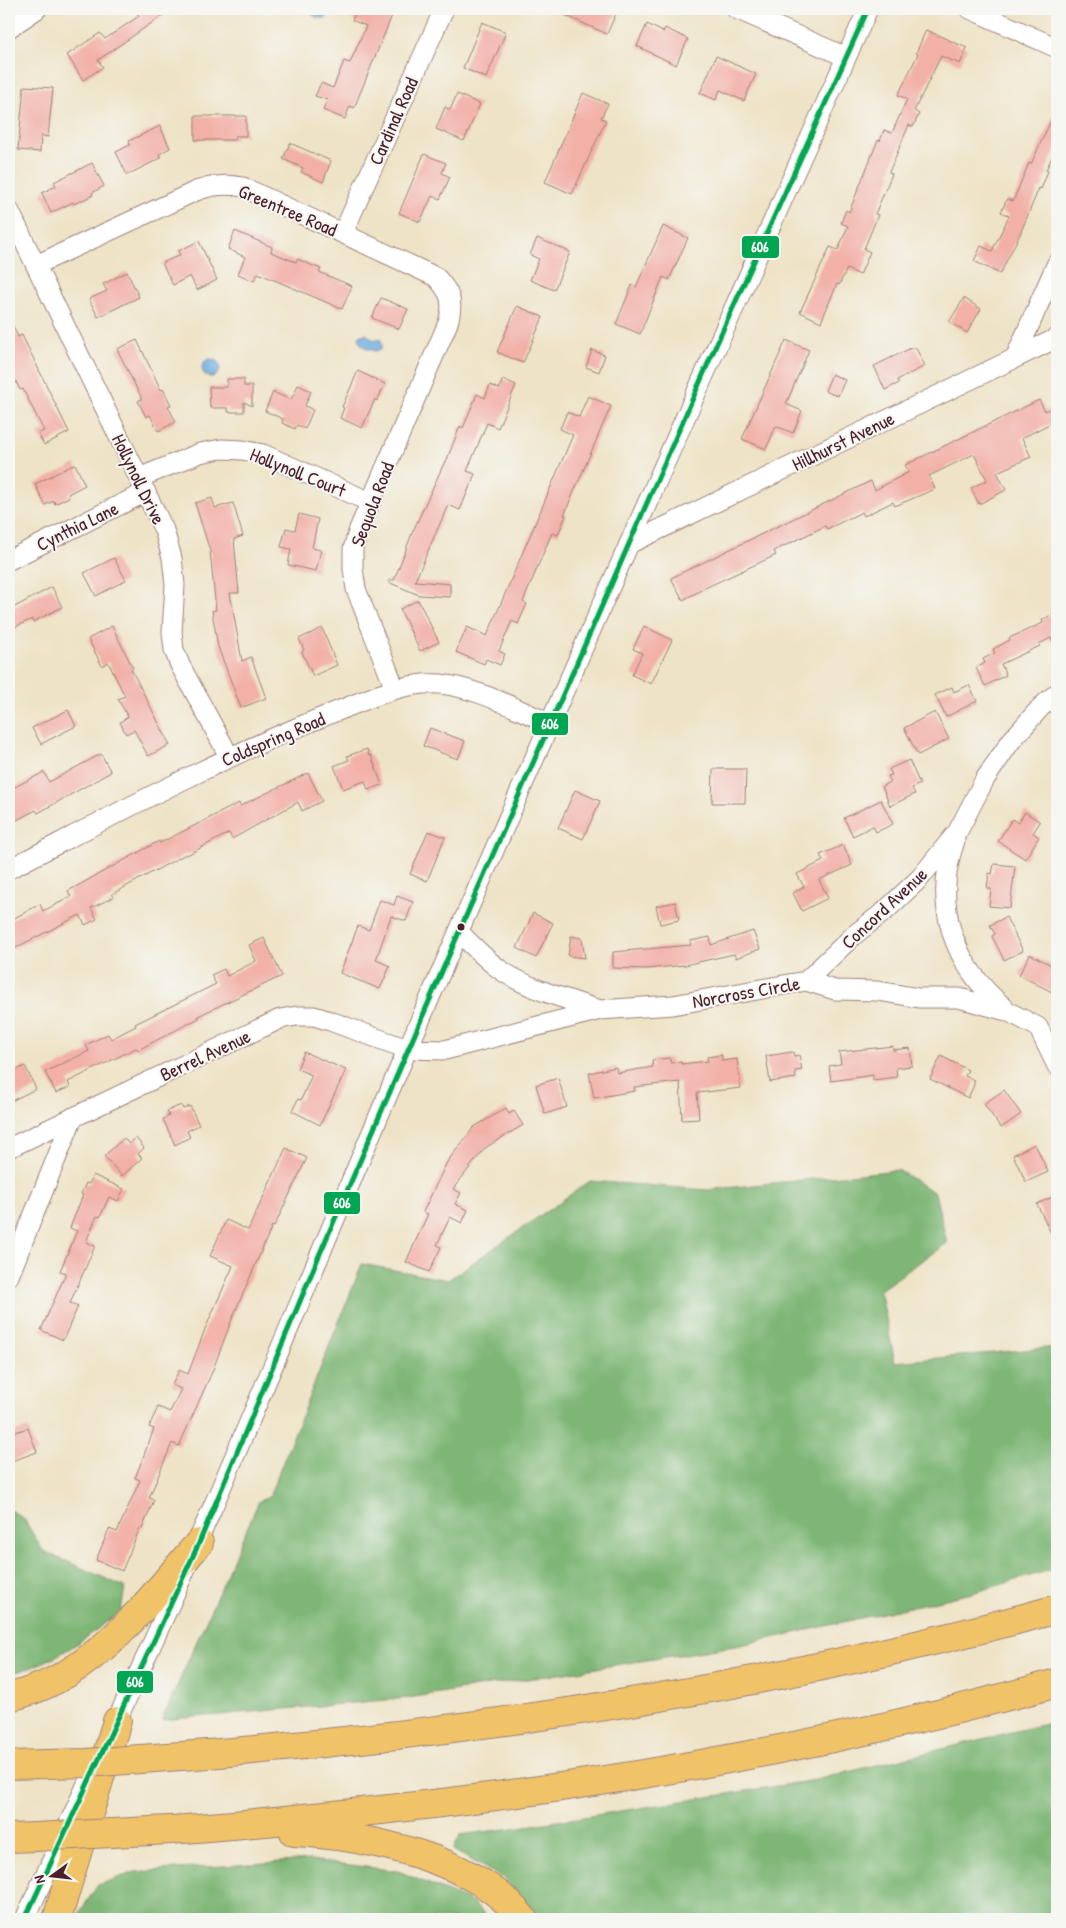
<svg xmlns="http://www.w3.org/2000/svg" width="1066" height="1928" font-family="'Patrick Hand',sans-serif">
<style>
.forest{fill:#7db674;stroke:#646a50}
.water{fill:#69abdd;stroke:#5a6584}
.building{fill:#f2b0a7}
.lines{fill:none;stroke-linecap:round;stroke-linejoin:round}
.minor-casing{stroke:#9c8178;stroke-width:21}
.highway-casing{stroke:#9c8178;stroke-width:30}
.minor{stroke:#fff;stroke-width:19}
.highway{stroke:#f1c369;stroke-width:28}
.highway-bridge-casing{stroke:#9c8178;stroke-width:30;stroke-linecap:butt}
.highway-bridge{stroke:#f1c369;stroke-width:28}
.bus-1-casing{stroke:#f6f6f2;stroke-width:9}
.bus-1{stroke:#00a651;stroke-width:5}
.bus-dot{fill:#4a1f2b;stroke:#f6f6f2;stroke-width:2}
.labels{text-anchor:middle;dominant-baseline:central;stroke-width:4;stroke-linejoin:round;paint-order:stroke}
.street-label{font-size:19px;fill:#4a1f2b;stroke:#f6f6f2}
.line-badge{stroke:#f6f6f2;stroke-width:2}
.badge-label{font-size:14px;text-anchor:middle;font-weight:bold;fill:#fff}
</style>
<rect width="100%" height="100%" fill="#f6f6f2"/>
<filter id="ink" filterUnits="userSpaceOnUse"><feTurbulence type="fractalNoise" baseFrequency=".02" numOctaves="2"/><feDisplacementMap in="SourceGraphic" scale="10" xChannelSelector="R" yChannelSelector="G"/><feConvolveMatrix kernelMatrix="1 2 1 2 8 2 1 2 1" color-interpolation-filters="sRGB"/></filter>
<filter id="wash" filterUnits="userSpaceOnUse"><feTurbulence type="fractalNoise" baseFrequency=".0096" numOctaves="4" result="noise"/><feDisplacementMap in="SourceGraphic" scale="20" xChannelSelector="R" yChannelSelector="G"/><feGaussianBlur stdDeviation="1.12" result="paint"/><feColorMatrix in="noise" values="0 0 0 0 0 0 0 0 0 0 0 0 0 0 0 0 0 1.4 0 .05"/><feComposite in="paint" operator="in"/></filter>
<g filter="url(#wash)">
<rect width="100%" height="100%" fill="#eee3c6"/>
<path class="forest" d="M898,1170l37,23 12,50 -67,47 15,72 162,-15v221l-85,25 -231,52 -333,53 -246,22 97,-219 10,-4 93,-233 86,16 142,-99 117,9z
M9,1509l15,10 19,32 82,36 -4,24c-37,29 -65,51 -112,63z
M1057,1721v198h-515l-41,-42 -48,-27 7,-15 54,-7 301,-48z
M310,1860l88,11 72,30 20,18h-413l1,-4 20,-30 37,-13z"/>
<path class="water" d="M314,9h14l-1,2 2,4 -3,3h-8l-7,-4z
M366,334l6,5 9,1 1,6 -1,3 -6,2c-7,-2 -16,-5 -16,-13l2,-3z
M202 368a9 9 0 1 1 18 0a9 9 0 1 1-18 0Z"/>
<g id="blocks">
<path class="building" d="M134,9h38l-74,51 5,7 -20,13 -16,-25 33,-22 5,6 34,-23z
M357,9h26l10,4 -39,95 -4,-2 -5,13 -22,-9 4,-10 -12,-4 6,-13 12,5 11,-27 6,2 16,-37 -14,-6z
M551,9h67l-11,25z
M482,22l24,10 -20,46 -23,-10z
M647,24l16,8 2,-4 23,11 -12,26 -39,-19z
M926,30l41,18 -7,16 -19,-8 -27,55 5,3 -6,13 -4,-2 -20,47 3,2 -17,40 3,1 -14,34 6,3 -10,23 -13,-6 -8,16 -2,-1 -16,38 -21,-10 30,-65 8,3 10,-24 -7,-3 5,-13 3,2 29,-72 2,1 4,-11 8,3 15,-34 -9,-4 20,-41 -2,-1z
M716,56l40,18 -12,27 -24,-11 -4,10 -16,-7z
M24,86l29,2 -5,49 -7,-1 -1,16 -22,-2z
M583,93l25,11 -7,14 5,2 -34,74 -27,-12z
M457,94l23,10 -16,37 -28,-12 9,-22 5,3z
M1057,107v39l-11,24 2,1 -7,18 -2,-1 -19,46 -20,40 -26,-13 7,-15 11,5 17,-35 -8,-4 6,-13 6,2 16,-38 2,1z
M195,116h51v20h-11v4h-40z
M160,126l10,22 -11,6 2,4 -34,17 -11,-23 14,-7 -1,-4z
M290,143l41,18 -8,21 -22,-10 2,-4 -20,-9z
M424,154l22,9 -4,10 8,4 -10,22 -8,-3 -12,26 -21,-9z
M92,163l12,23 -12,7 1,2 -19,9 -1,-2 -22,11 -9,-20 14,-7 -2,-4z
M663,226l25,12 -19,42 -6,-3 -23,57 -24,-10 16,-39 4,2z
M235,231l37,16 -1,5 25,10 1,-3 24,10 -2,3 33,14 -10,23 -84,-36 -4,8 -16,-7 7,-17 -17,-8z
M537,238l33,14 -16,38 -24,-10 9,-21 -9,-4z
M199,241l18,39 -20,10 -7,-14 -17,9 -11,-22 18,-8 -2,-4z
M127,272l12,25 -41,20 -9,-18 18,-8 -4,-7z
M381,298l27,11 -9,20 -27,-11z
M964,298l17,11 -14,24 -18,-11z
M517,306l26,11 -20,46 -26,-11z
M9,317l9,20 4,-2 47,97 -25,13 -6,-12 6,-2 -21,-42 -3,1 -11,-23z
M137,340l24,50 2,-1 8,16 -3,1 8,16 -18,9 -8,-16 -4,2 -8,-16 4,-2 -25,-50z
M786,340l23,10 -23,54 16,7 -9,22 -17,-7 -10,23 -24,-10z
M911,348h5l9,18 -28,14 2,3 -14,7 -11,-24z
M592,350l13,5 -6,17 -13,-5z
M358,371l27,13 -8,17 -2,-2 -13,29 -22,-10 4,-10 -2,-1z
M832,374l13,6 -7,16 -13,-5z
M227,379h17v7h8v20l-8,-4v10h-16v-4h-18l-1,-21h18z
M503,379l13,6 -18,43 -11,-5 -20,48 8,3 -15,36 -12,-5 -33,76 35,3v13l-31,-2 -31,-13 1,-2h5l19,-49 32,-70 1,1 14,-36 3,2 14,-34 8,4 5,-13 9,4z
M298,385l13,6 -6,15 8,4 -8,19 -8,-4 -2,4 -13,-6 1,-4 -18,-8 8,-19 18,8z
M588,396l23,10 -47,109h2l-8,20 -6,-2 -4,9 -25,60 4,2 -9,20 -6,-3 -13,30 6,3 -5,11 -14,-6 -2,5 -28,-12 11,-25 20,9 86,-201 -13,-6 7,-17 12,5z
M1039,400l6,11 4,-2 6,12 -33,17 9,19 -34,15 9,18 -27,14 -8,-16 16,-8 -13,-26 -45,22 6,13 -40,17 -2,-4 -29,14 -2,-4 -35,17 -2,-3 -51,25 2,4 -71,33 -22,12 -12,-22 200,-97 4,9 34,-18 -4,-7z
M75,464l10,21 -17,9 1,3 -14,7 -1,-3 -9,4 -10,-21z
M212,498l3,10 18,-5 10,33 -9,3 5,54h-9l12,68 9,-4 15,41 -25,10 -23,-61 -6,-36 4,-1 -6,-59 -15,-48z
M299,514l19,5 -6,29 9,2 -5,21 -28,-6 3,-16 -10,-2 5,-19 9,2z
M114,558l12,22 -30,16 -12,-23z
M52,587l10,20 -29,15 -1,-3 -23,11v-20z
M418,600l21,42 -19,9 -20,-42z
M1057,612v39l-6,-13 -12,6 1,2 -39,18 5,11 -21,11 -9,-18 9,-5 -2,-4 12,-6 -2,-4 17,-9 -1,-2 34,-15 -1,-3z
M112,626l21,42 -2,1 39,76 -22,11 -14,-26 -8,4 -6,-12 8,-5 -10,-18 7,-3 -17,-34 -6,4 -14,-27z
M644,626l28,14 -21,44 -19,-9 10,-22 -9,-4z
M322,628l15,37 -24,11 -11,-24 2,-2 -5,-11z
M969,685l8,16 -31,16 -11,-22 17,-8 2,5z
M68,710l8,16 -35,18 -9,-16z
M935,712l14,27 -31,16 -14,-27z
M430,728l35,13 -7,18 -35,-13z
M367,749l2,7 2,-1 11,30 -14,5 -3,-9 -22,8 -9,-23 15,-6 -2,-4z
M101,754l10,18 -73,41 -2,-3 -23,12 -4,-8v-24l35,-18 5,10z
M909,760l11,24 -8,4 3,6 -25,12 -8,-20 9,-4 -3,-6 4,-1 -3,-6z
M713,769h33l-1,34h-33z
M308,773l14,28 -20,10 -4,-9 -66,37 -3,-6 -42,22 -1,-1 -74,40 2,3 -23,11 6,11 -12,6 -5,-10 -71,36v-30l31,-17 3,7 28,-14 -3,-6 91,-50 1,2 79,-40 1,3z
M575,790l25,11 -17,38 -25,-11z
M881,800l12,24 -17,8 -3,-6 -20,10 -9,-18z
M1025,812l15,10 -7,11 6,4 -14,22 -27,-18 14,-22 6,4z
M428,831l17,6 -18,44 -17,-7z
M843,845l9,20 -33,15 9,18 -26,13 -9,-18 11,-6 -7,-13 26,-13 -3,-6z
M994,864l21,2 -5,42 -21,-2 2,-17 -4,-1 2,-15 3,1z
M397,896l16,6 -7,19 -15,-5 -15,44 14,6 -10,23 -40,-16 18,-47 11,4 11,-30 14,5z
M675,902l4,18 -19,4 -4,-18z
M533,913l20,10 -17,35 -19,-10z
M1006,917l17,34 -19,9 -12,-24 3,-2 -5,-9z
M753,931l7,18 -24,9 -2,-4 -49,11 -38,4 -34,-1v-16l78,-7 -1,-4 20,-4 1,8z
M571,936l11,2 3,20 -17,-2z
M264,938l18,38 -84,40 1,2 -61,32 -2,-2 -68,34 2,5 -14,6 -11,-21 44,-21 -3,-6 22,-11 3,5 25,-13 -1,-2 81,-40 -5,-9 13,-6 3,7 29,-15 -7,-16z
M1030,954l25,13 -3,5 5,3v7l-5,10 -33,-17z
M893,1046v4l17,-2 2,18 -16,2 1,9 -24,3v-5l-42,6 -2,-15 12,-2 -2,-12z
M304,1052l42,18 -26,55 -28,-14 6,-12 3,1 11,-25 -15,-6z
M793,1052l1,4 5,-1 3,15 -7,1 1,7 -26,4 -4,-26z
M722,1055v6l15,-2 4,29 -44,5 2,26 -17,1 -2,-38 -46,5 1,4 -41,7 -5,-25 27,-6 1,6 36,-6 -1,-7 18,-2 1,5 10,-1v2l27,-3 -1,-4z
M941,1056l27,14 -3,6 9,4v5l-6,13 -38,-19z
M25,1066l11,23 -27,13v-28z
M558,1078l9,29 -22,7 -9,-29z
M1004,1090l17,24 -20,14 -17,-24z
M181,1105l2,4 7,-3 9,19 -12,6 3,6 -15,8 -12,-26 6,-3 -2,-5z
M506,1108l3,6 5,-3 9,14 -38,23 -32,41 8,4 -6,11 13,6 -6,13 -12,-6 -13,28 4,2 -12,25 -23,-10 22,-48 -5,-2 24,-50 27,-35z
M124,1138l5,6 7,-6 8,10 -6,6 4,4 -20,18 -18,-20z
M1035,1144l13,28 -22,10 -13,-27z
M286,1148l21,10 -33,69 -2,-1 -40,93 -20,53 -33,74 -7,-3 -23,55 5,2 -12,29 -2,-1 -18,43 -26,-11 13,-31 8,3 23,-52 -5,-2 19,-49 -5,-2 9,-20 12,5 11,-23 -9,-4 7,-15 9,4 17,-45 28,-63 -23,-10 16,-36 22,10z
M93,1175l31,14 -6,12 -9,-4 -9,20 -3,-1 -11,26 9,4 -25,57 8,3 -15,34 -22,-10 25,-57 -6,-2 17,-40 -7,-3 13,-33 -2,-1 5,-11 3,1z
M1057,1195v51l-20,-42z
M28,1428l9,24 -28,10v-28z"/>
</g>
</g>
<g filter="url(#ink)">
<use href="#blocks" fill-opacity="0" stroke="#9c8178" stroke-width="1"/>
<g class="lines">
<defs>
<path id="minor" d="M736,9l110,48
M970,9l87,39
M9,28l28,-19
M9,210l155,320 8,28 3,27 -3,47 2,18 6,15 49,91
M343,233l101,-224
M36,265l160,-74c17,-6 30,-7 47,-4l193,90c15,16 18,25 12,46l-89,206 -6,20v20l3,20 39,100
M1015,358l42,-95
M139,478l61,-25 21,-4 21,1 21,4 107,48
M629,544l428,-206
M9,560l137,-68
M955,841c-23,64 -2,124 50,167
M9,869c107,-55 214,-113 326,-157 34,-13 68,-31 105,-28 38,4 75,25 110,39
M459,932c13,13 27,28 43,39 29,19 65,28 98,39
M806,981l48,-46 31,-24 35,-33 38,-47 27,-52 26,-38 30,-34 16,-14
M9,1148l271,-129 17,-3h17l16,5 77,28 38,1 155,-40 73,-5 133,-24 29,9 43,1 41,7h40l48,13 31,16 19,39
M9,1276l64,-159
M111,1732c107,-225 198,-457 298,-686 150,-347 304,-692 459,-1037
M25,1919l62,-135"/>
<path id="highway" d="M9,1697c85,-19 136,-93 190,-154
M208,1754c287,-24 571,-68 849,-145
M170,1830c73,-5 147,-13 220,-21 225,-25 449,-65 667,-126
M294,1832c73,4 182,26 229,87
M9,1838l26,-1
M57,1919l60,-198"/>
</defs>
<use href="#minor" class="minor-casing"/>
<use href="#highway" class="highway-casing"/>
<use href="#minor" class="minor"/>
<use href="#highway" class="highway"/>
<defs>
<path id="highway-bridge" d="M9,1765l77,-2 122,-9
M35,1837l135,-7"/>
</defs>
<use href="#highway-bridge" class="highway-bridge-casing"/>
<use href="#highway-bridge" class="highway-bridge"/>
<defs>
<path id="bus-1" d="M25,1919l174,-376 119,-285 141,-326 258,-589 151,-334"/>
</defs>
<use href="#bus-1" class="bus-1-casing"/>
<use href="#bus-1" class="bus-1"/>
</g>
</g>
<circle class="bus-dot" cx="461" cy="927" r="4.5"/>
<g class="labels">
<g class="street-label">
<text transform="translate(393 121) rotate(-66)">Cardinal Road</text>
<text transform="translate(288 210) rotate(23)">Greentree Road</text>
<text transform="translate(843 441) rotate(-26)">Hillhurst Avenue</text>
<text transform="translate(298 472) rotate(22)">Hollynoll Court</text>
<text transform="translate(139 479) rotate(64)">Hollynoll Drive</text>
<text transform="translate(372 504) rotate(-69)">Sequola Road</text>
<text transform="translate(77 526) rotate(-26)">Cynthia Lane</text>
<text transform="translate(273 739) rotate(-23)">Coldspring Road</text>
<text transform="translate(884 908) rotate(-43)">Concord Avenue</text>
<text transform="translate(746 992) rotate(-10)">Norcross Circle</text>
<text transform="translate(205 1055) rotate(-25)">Berrel Avenue</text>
</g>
</g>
<g class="line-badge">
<rect x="741" y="235" width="39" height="24" rx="5" fill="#00a651"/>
<rect x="531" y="712" width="38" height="24" rx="5" fill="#00a651"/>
<rect x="323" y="1191" width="38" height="24" rx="5" fill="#00a651"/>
<rect x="116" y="1670" width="38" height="24" rx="5" fill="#00a651"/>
</g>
<g class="badge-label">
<text x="760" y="252">606</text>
<text x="550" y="729">606</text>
<text x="342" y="1208">606</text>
<text x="135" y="1687">606</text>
</g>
<rect width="1066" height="1928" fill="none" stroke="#f6f6f2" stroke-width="30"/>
<g transform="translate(52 1876) rotate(255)" stroke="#f6f6f2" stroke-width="4" paint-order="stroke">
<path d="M0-4L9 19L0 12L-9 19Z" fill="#4a1f2b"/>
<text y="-8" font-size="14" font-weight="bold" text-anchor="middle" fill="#4a1f2b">N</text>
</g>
</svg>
